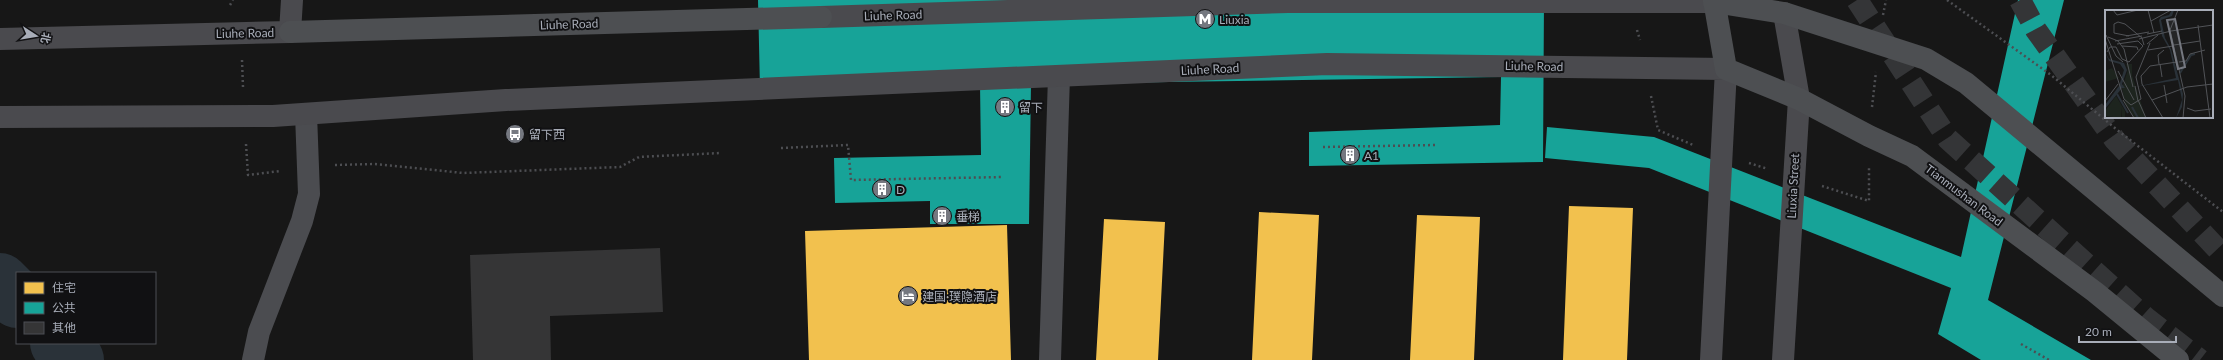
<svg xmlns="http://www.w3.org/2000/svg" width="2223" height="360" font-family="Lato,'Noto Sans SC',sans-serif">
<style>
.homes{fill:#f2c14e}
.public{fill:#17a398}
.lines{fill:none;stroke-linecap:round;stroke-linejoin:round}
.river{stroke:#2a3239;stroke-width:58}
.building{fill:#353536}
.highway-tunnel{stroke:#343537;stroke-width:22;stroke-dasharray:22 11;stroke-linecap:butt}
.path{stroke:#4d4e52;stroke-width:2.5;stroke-dasharray:2 3;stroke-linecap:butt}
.street{stroke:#4b4c50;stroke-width:22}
.secondary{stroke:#4a4a4e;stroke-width:22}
.primary{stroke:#4d4f52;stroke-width:22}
.labels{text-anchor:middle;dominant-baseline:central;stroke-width:4;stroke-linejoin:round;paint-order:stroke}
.street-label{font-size:12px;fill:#a8adb8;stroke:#111113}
.poi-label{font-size:12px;fill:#a8adb8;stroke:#111113;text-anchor:start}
.inset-river{fill:none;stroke:#2a3239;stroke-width:2}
.inset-road{fill:none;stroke:#515357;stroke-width:1}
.view{fill:#757880;fill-opacity:0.15;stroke:#757880;stroke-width:2}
.inset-edge{fill:none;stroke:#a8adb8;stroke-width:2}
</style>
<rect width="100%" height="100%" fill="#171717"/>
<path class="homes" d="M1569,206l64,2 -6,152h-64z
M1259,212l60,3 -7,145h-60z
M1417,215l63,2 -6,143h-64z
M1104,219l61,3 -7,138h-62z
M1007,225l4,135h-202l-4,-129z"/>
<path class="public" d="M758,0h786l-1,162 -234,4v-34l191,-7 1,-48 -470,7 -2,140h-99v-23l-95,2 -1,-45 147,-3 -1,-70 -220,4z
M2018,0h46l-76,300 103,60h-110l-43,-26 13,-46 -302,-120 -104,-10 2,-31 107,10 307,120z"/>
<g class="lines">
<path class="river" d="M0,282l17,17
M59,343l16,17"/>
</g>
<path class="building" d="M660,248l3,64 -113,4 1,44h-78l-3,-105z"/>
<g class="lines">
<path class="highway-tunnel" d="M1857,0l91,139 198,179 54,42
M2020,0l16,30 79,110 108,115"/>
<path class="path" d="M1947,0l104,75 65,54 107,83
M230,5l3,-5
M1883,15l3,-15
M1637,30l3,10
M242,60l1,27
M1651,96l7,34 35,15
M1872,107l4,-35
M246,144l2,31 32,-4
M1323,147l112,-2
M781,148l67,-3 3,35 152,-3
M1749,163l19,6
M335,165l40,-1 88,9 157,-6 19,-10 81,-4
M1822,186l47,15v-34
M2021,344l28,16"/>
<path class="street" d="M253,360l6,-28 43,-111 7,-27 -3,-80
M1050,360l9,-284"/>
<path class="secondary" d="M821,17l467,-15h426l-1,-2
M0,39l290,-7 2,-32
M0,117l273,-1 233,-16 821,-36 399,5 -15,291
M1783,360l16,-261 -15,-86"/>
<path class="primary" d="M1714,0l12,69 73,30 70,37 43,20 183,136 83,68
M1714,2l70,11 142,46 40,24 257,213
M290,32l531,-15"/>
</g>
<defs>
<symbol id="metro-disc" viewBox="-11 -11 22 22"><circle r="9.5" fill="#757880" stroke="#111113"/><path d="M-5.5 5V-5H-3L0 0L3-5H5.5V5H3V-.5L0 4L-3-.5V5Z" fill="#fff"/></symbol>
<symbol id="building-disc" viewBox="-11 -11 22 22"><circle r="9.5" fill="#757880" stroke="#111113"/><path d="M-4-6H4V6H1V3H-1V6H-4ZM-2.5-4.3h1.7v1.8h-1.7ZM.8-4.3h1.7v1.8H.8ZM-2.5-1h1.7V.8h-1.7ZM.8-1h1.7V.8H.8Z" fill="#fff"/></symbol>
<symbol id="bus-disc" viewBox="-11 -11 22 22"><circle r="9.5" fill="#757880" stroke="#111113"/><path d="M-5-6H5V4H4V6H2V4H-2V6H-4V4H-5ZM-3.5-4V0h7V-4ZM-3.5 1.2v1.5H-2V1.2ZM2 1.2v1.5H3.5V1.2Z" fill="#fff"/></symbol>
<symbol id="hotel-disc" viewBox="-11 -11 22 22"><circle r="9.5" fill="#757880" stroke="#111113"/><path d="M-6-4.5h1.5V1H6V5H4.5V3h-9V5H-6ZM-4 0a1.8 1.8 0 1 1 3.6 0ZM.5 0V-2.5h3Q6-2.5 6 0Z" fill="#fff"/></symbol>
</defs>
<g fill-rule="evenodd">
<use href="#metro-disc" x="1194" y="8" width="22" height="22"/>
<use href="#building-disc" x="994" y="96" width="22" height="22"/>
<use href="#bus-disc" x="504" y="123" width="22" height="22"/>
<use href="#building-disc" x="1339" y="144" width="22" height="22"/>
<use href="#building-disc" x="871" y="178" width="22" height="22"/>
<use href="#building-disc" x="931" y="205" width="22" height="22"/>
<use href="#hotel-disc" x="897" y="285" width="22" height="22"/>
</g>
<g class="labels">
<g class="street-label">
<text transform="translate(893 15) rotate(-2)">Liuhe Road</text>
<text transform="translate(569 24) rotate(-2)">Liuhe Road</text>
<text transform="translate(245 33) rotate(-1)">Liuhe Road</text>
<text transform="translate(1534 66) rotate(1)">Liuhe Road</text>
<text transform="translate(1210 69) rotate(-3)">Liuhe Road</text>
<text transform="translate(1793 186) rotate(-87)">Liuxia Street</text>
<text transform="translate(1964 195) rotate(37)">Tianmushan Road</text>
</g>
<g class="poi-label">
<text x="1219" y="19">Liuxia</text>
<text x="1019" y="107">留下</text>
<text x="529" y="134">留下西</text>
<text x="1364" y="155">A1</text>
<text x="896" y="189">D</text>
<text x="956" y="216">垂梯</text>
<text x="922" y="296">建国·璞隐酒店</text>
</g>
</g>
<g transform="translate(2105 10)">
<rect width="108" height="108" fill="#171717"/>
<path d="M21,54h6v11l14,43h-12l-9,-15 -3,-15 6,-18zM7,58l7,10 -14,4v-11zM11,86l9,15v7h-3v-11l-1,11 -16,-2v-5z" fill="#1d241e"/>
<path d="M67,0h2l-2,6 -11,4 4,18 6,11 12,45 -1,13 -6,11 6,-18 -4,-20 -43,7 41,-9 -6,-28 -8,-14 -3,-16 2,-3 8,-2zM0,42l4,7 15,4 3,7 -5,14 3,4h-3l-17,21v-4l14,-19 5,-16 -4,-6 -11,-3z" fill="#2a3239"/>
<path class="inset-river" d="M75,63l11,-18 4,-1M12,84l11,19M27,97l6,11"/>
<path class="inset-road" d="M8,0l4,5 21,-5M43,0l6,23M73,0l-8,20 15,66 -2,22M46,11l20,-11M93,15l12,93M42,24l15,-3M1,25l10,21 7,6M21,26l23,-4M24,26l-15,-3v-9l4,-2 7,2 17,14 2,7M3,27l10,4 6,8 9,38M0,29l19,60 7,6 10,-6 -5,-22 14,-34M34,29l32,-8 42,-6M10,31l27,-5M42,34l11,-9M69,35l26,-4M17,36l15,1 1,3M43,40l25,-4M2,42l3,-5h6l6,12 7,3 14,-16 -5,-5 -21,3M74,52l7,-1 4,-7 15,-4M54,54l-1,-9 6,-5M55,54l2,13M13,61l16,29M59,75l3,18M30,76l3,15M18,90l11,18M33,90l8,18M47,90l35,-13 26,-3M0,91l13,-17M82,98l8,3 16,-2M58,108l-21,-34 -1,-8 9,-10 27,-4"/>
<path class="view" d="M70,9l10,48 -7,2 -11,-49z"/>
<rect width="108" height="108" class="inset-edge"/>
</g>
<rect x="16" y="272" width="140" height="72" fill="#111113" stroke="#4d4f55"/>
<rect x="24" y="282" width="20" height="12" fill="#f2c14e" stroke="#4d4f55"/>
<text x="52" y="292" font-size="12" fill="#a8adb8">住宅</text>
<rect x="24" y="302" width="20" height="12" fill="#17a398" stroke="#4d4f55"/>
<text x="52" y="312" font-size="12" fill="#a8adb8">公共</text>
<rect x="24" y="322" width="20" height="12" fill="#353536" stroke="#4d4f55"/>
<text x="52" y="332" font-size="12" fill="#a8adb8">其他</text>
<g transform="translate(36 36) rotate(102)" stroke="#111113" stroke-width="3" paint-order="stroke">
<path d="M0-3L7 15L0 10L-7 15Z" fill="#a8adb8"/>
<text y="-6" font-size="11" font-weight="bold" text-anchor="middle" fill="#a8adb8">北</text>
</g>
<path d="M2079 336v6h97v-6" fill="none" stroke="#a8adb8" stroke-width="2"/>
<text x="2085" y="336" font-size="12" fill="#a8adb8" stroke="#111113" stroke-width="3" paint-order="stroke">20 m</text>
</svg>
